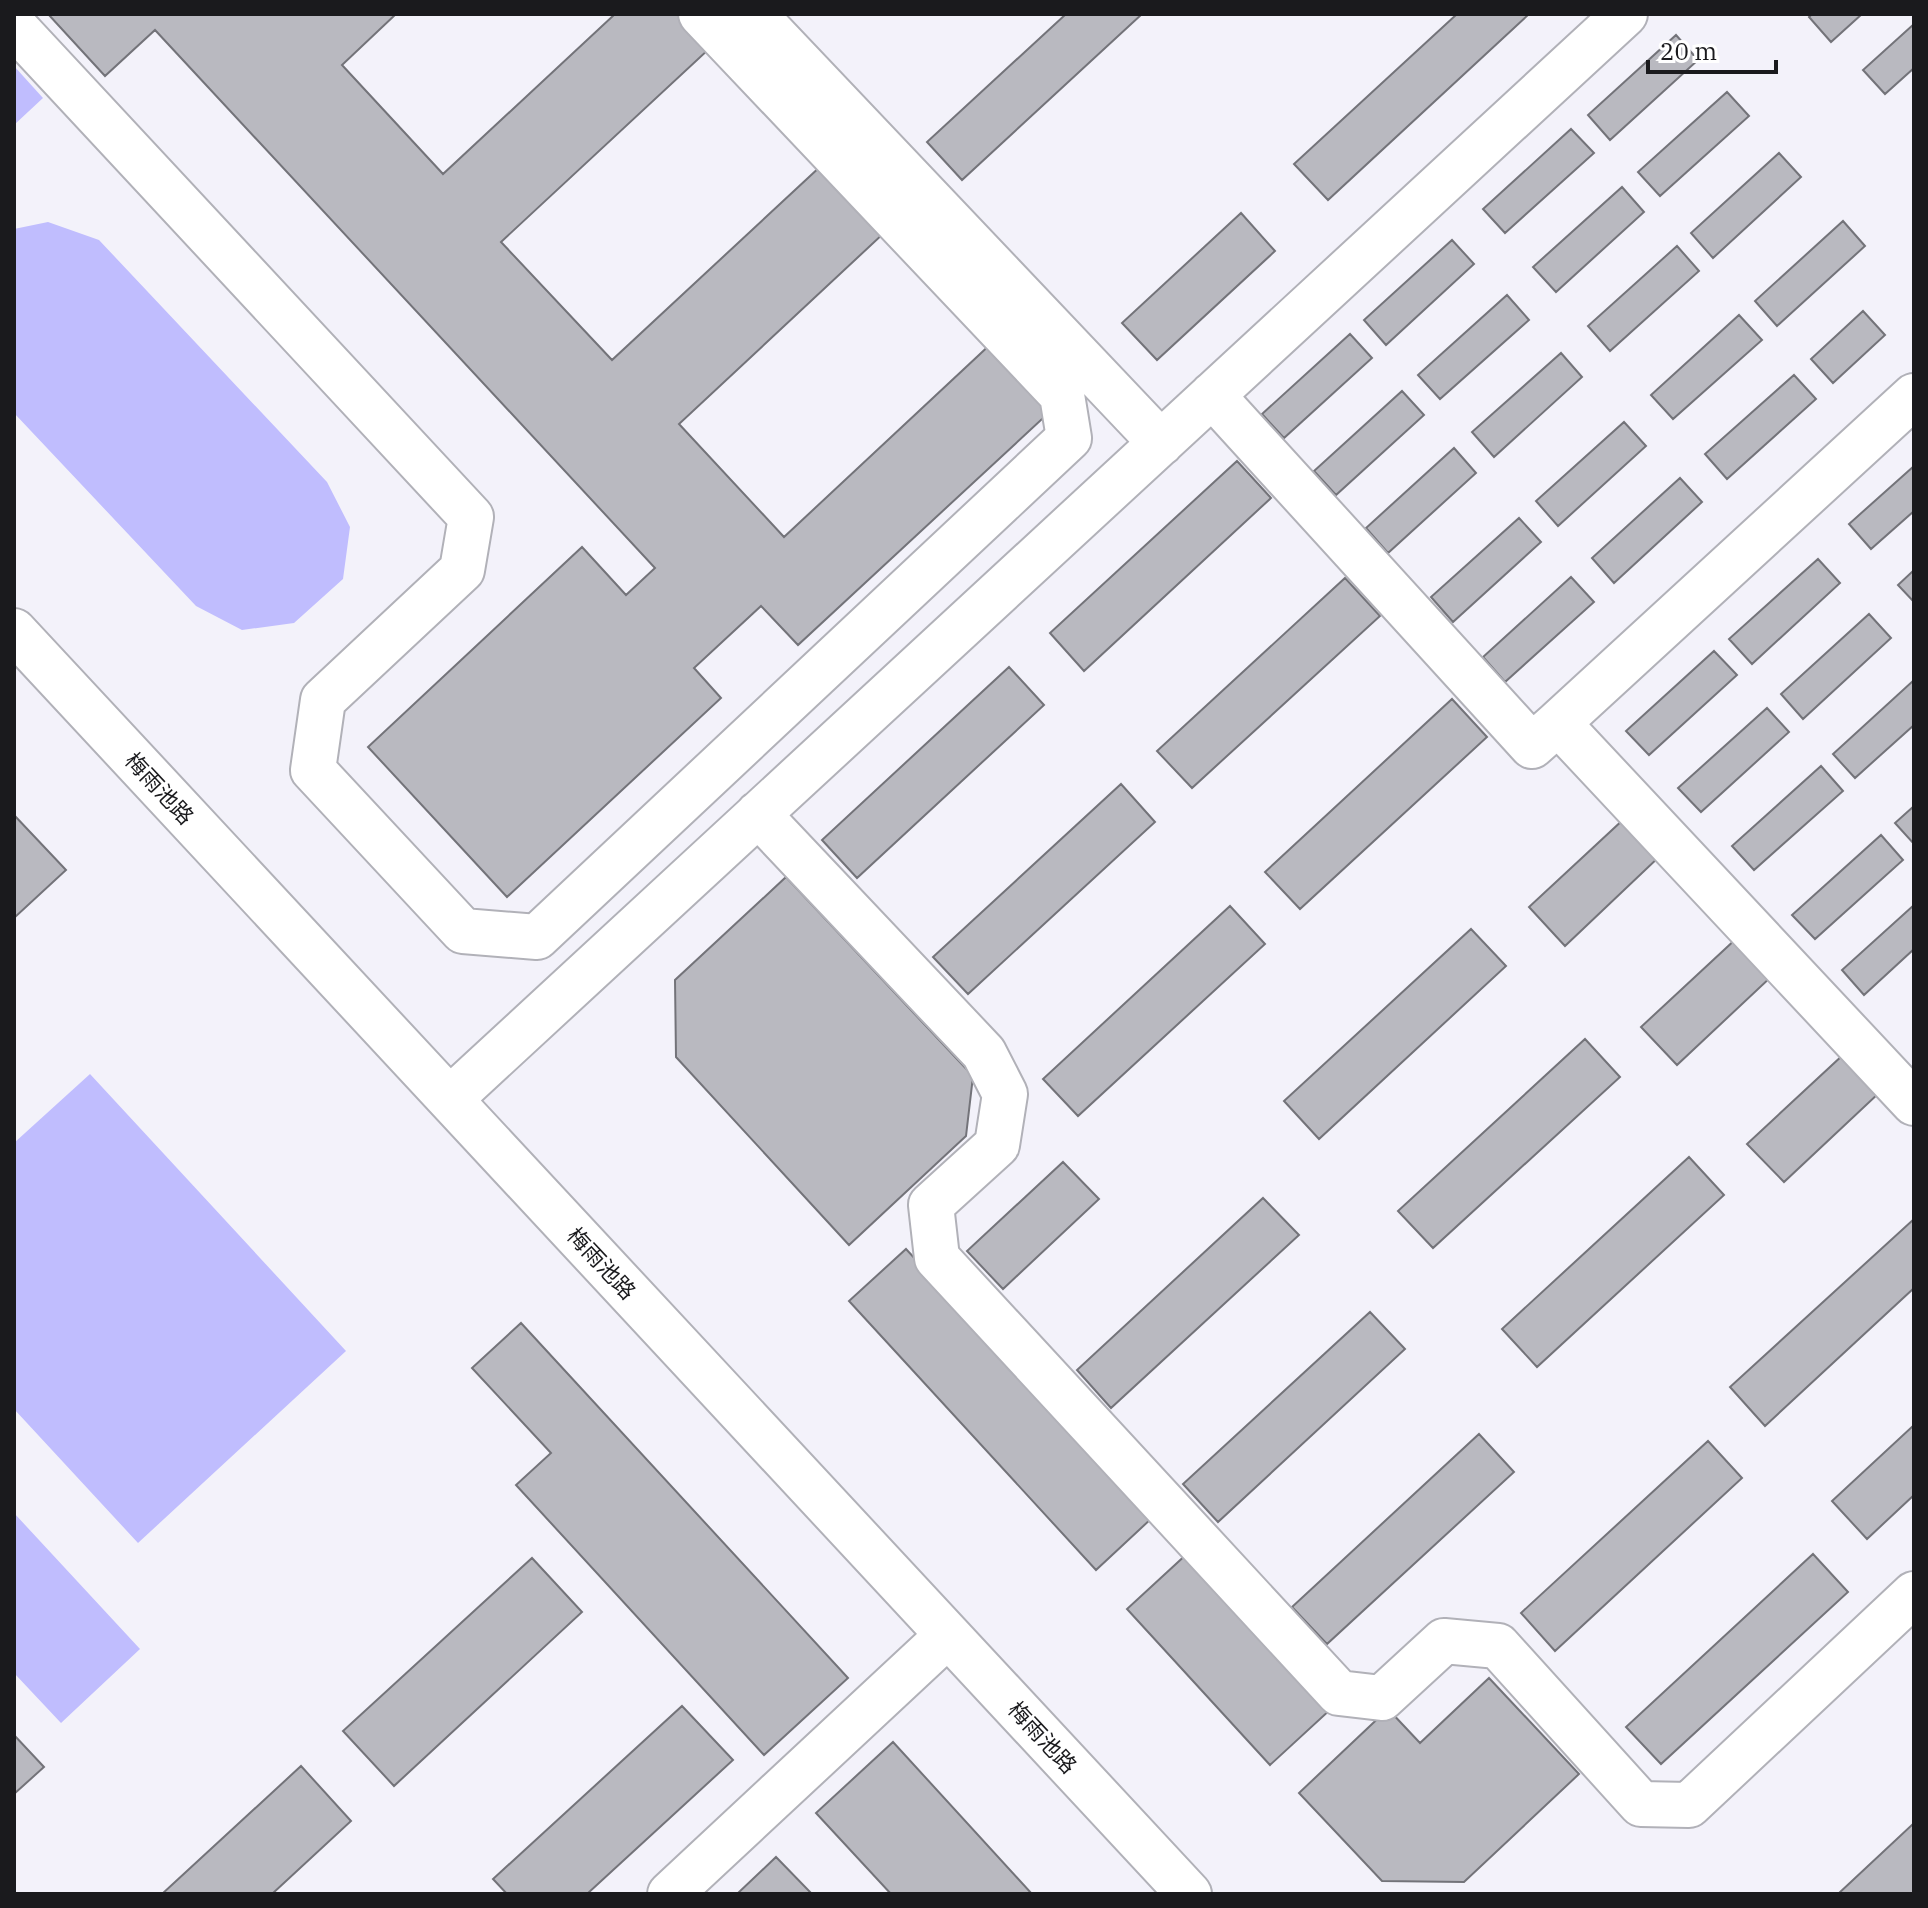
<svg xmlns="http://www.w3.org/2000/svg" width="1928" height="1908" font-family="'IBM Plex Serif','Noto Sans SC',serif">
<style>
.green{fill:#c0bdfe}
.building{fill:#b9b9c0;stroke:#737379;stroke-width:2}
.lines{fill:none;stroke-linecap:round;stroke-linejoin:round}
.minor-casing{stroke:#b1b1b8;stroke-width:48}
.minor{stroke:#fff;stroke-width:44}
.labels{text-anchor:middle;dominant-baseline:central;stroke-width:6;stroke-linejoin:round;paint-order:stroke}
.street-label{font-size:22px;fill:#1a1a1d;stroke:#fff}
</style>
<rect width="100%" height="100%" fill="#f3f2fa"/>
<path class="green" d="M14,66l29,32 -29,27z
M48,222l51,18 228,242 23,45 -7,52 -49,44 -52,7 -46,-24 -182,-193v-184z
M90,1074l256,277 -208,192 -124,-134v-266z
M14,1513l126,136 -79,74 -47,-50z"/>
<path class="building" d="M48,14h348l-54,51 101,109 172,-160h63l32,34 -209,194 111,118 210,-195 63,67 -206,192 105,113 210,-196 61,66 -257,238 -37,-39 -67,62 27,30 -214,199 -139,-150 214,-200 44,48 29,-27 -500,-538 -50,46z
M1066,14h76l-180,166 -35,-38z
M1457,14h72l-201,186 -34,-36z
M1812,14h50l-31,28 -22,-25z
M1914,24v44l-29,26 -22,-24z
M1676,35l22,25 -88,80 -22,-25z
M1727,92l22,24 -89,80 -22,-24z
M1571,129l23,24 -89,80 -22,-24z
M1779,153l22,24 -88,81 -22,-25z
M1622,187l22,25 -88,80 -23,-25z
M1241,213l34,38 -118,109 -35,-37z
M1843,221l22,25 -88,80 -22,-25z
M1452,240l22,24 -88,81 -22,-25z
M1677,246l22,25 -89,80 -22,-25z
M1507,295l22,25 -89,79 -22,-24z
M1863,311l22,24 -52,48 -22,-24z
M1739,315l23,25 -89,79 -22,-24z
M1350,334l22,24 -88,80 -22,-24z
M1561,353l21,24 -88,80 -22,-25z
M1794,375l22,24 -89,80 -22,-25z
M1402,391l22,24 -88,80 -22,-24z
M1624,422l22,24 -88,80 -22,-25z
M1454,448l22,25 -88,80 -22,-25z
M1237,461l34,37 -187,173 -34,-38z
M1914,466v45l-43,38 -22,-25z
M1680,478l22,24 -88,81 -22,-25z
M1519,518l22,24 -88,80 -22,-25z
M1818,559l22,24 -88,81 -23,-25z
M1914,570v32l-16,-17z
M1571,577l23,25 -89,80 -22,-25z
M1345,578l35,38 -188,172 -35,-37z
M1869,614l22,24 -88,81 -22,-25z
M1714,651l23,24 -88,80 -23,-24z
M1009,667l35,38 -187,173 -35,-38z
M1914,680v45l-59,53 -22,-24z
M1452,699l35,38 -187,172 -35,-37z
M1767,708l22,24 -88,80 -23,-24z
M1821,766l22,25 -89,79 -22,-24z
M1121,784l34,38 -187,172 -35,-37z
M1914,806v38l-19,-21z
M14,815l52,55 -52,48z
M1625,818l36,37 -96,91 -36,-39z
M1881,835l22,25 -88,79 -23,-24z
M786,877l187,199 -7,60 -117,109 -173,-188 -1,-77z
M1914,905v44l-50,46 -22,-25z
M1230,906l35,38 -187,172 -35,-37z
M1471,929l35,37 -187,173 -35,-38z
M1738,937l35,38 -96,90 -36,-38z
M1585,1039l35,38 -187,171 -35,-37z
M1844,1054l36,38 -96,90 -37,-38z
M1689,1157l35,38 -187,172 -35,-38z
M1063,1162l36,37 -96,90 -36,-38z
M1263,1198l36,37 -188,173 -34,-38z
M1914,1219v69l-149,138 -35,-39z
M906,1249l247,268 -57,53 -247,-269z
M1370,1312l35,37 -187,173 -35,-38z
M521,1323l327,355 -84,77 -248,-270 35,-32 -79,-85z
M1914,1425v70l-47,44 -35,-38z
M1479,1434l35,38 -187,172 -35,-37z
M1708,1441l34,37 -187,173 -34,-38z
M1189,1552l143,156 -62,57 -143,-156z
M1813,1554l35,38 -187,172 -35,-37z
M532,1558l50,54 -188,174 -51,-55z
M1489,1678l90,96 -115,108 -82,-1 -83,-88 89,-84 32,34z
M682,1706l51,54 -146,134h-80l-14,-15z
M14,1735l30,32 -30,27z
M893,1742l139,152h-141l-75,-81z
M301,1766l50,55 -79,73h-110z
M1914,1823v71h-76z
M776,1857l36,37h-75z"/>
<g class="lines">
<defs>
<path id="minor" d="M754,14l407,429
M14,26l457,491 -9,53 -139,130 -10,70 150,161 74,6 532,-499 -7,-43 -361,-381
M1212,395l320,351 26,-23
M1914,396l-356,327 356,380
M14,631l1175,1263
M758,814l226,239 21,41 -8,51 -66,60 6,53 402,435 43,5 62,-57 54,5 143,158 48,1 225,-211
M450,1099l1175,-1085
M670,1894l278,-259"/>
</defs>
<use href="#minor" class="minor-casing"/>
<use href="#minor" class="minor"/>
</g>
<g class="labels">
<g class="street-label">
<text transform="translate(160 788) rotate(47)">梅雨池路</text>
<text transform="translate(602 1263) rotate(47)">梅雨池路</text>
<text transform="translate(1043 1737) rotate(47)">梅雨池路</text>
</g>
</g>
<rect width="1928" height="1908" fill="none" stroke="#1a1a1d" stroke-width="32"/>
<path d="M1648 60v12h128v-12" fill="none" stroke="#1a1a1d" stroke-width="4"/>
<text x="1660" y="60" font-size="24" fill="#1a1a1d" stroke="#ffffff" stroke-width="6" paint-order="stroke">20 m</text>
</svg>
